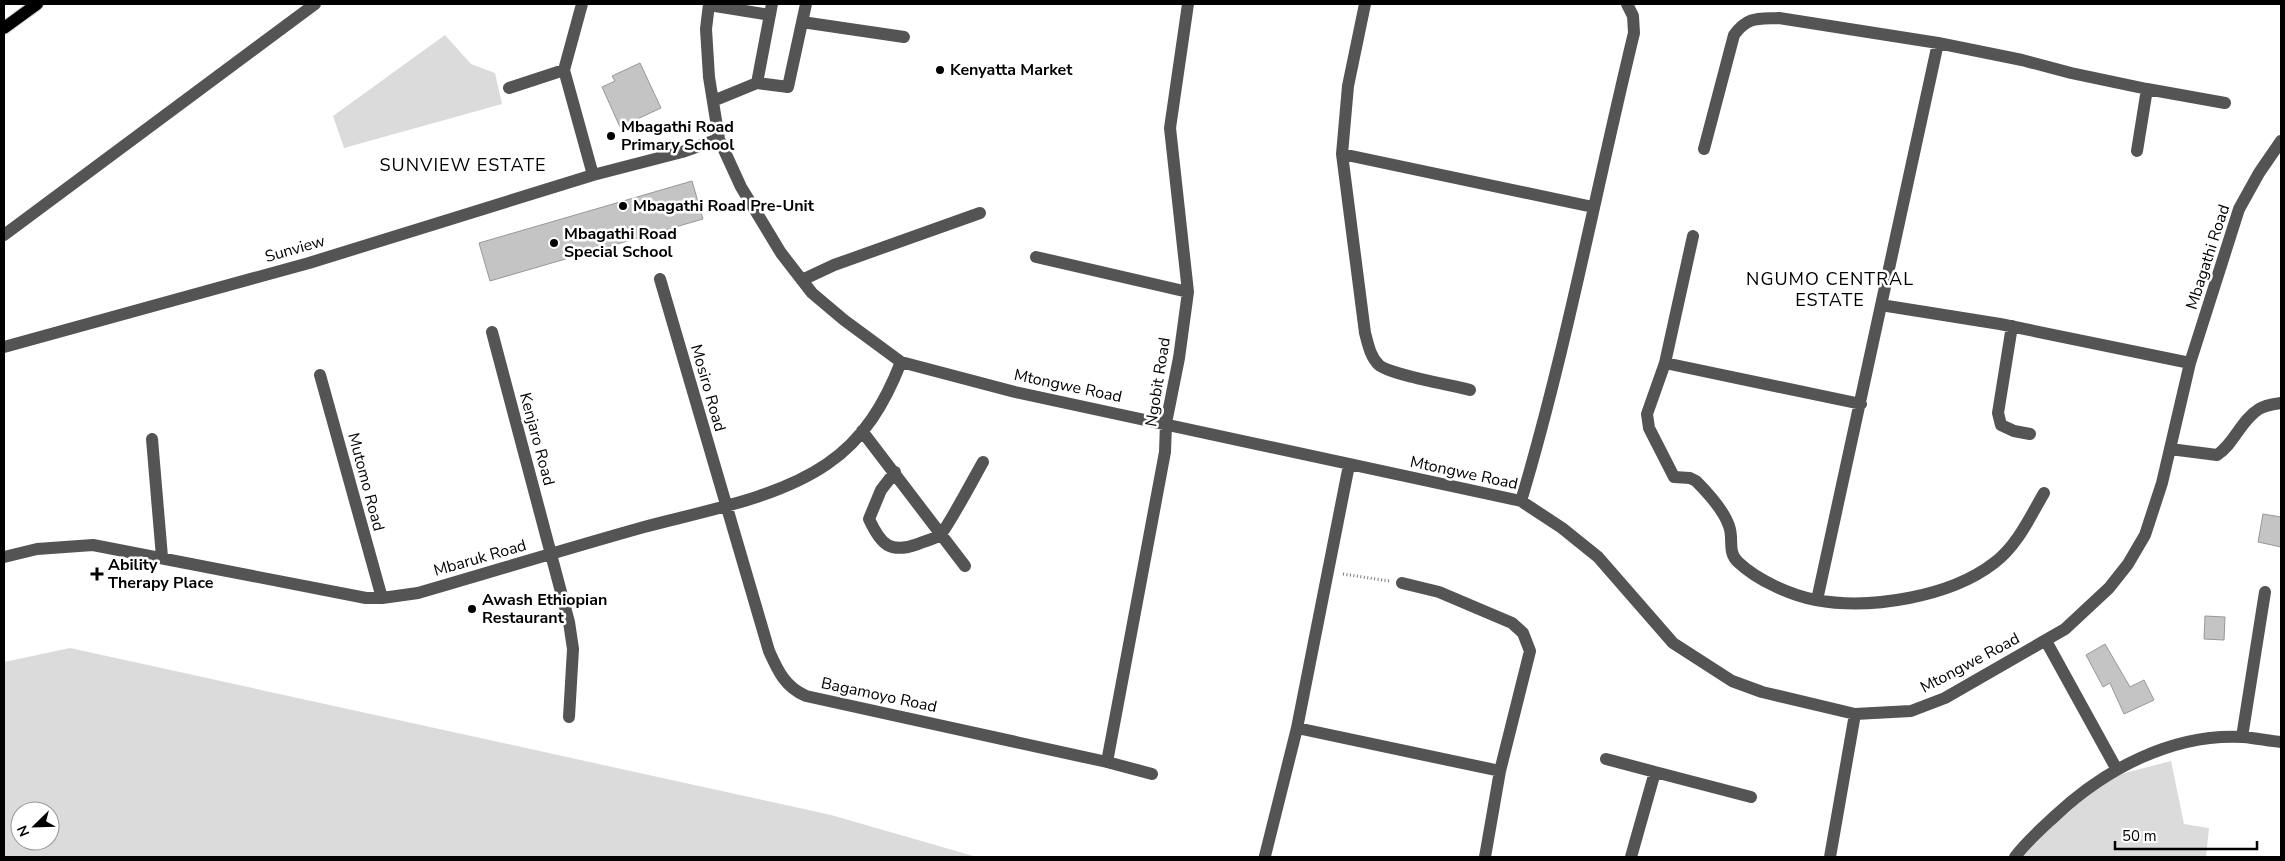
<svg xmlns="http://www.w3.org/2000/svg" width="2285" height="861" font-family="'Nunito Sans',sans-serif">
<style>
.green{fill:#dbdbdb;fill-rule:evenodd}
.building{fill:#c4c4c4;stroke:#989898}
.lines{fill:none;stroke-linecap:round;stroke-linejoin:round}
.major-casing{stroke:#dbdbdb;stroke-width:14}
.path{stroke:#767676;stroke-width:3;stroke-dasharray:1 2.5;stroke-linecap:butt}
.minor{stroke:#545454;stroke-width:12}
.major{stroke:#000;stroke-width:12}
.poi-dot{fill:#000;stroke:#fff;stroke-width:2}
.labels{text-anchor:middle;dominant-baseline:central;stroke-width:5;stroke-linejoin:round;paint-order:stroke}
.poi-label{font-size:16px;font-weight:bold;fill:#000;stroke:#fff;text-anchor:start}
.street-label{font-size:16px;fill:#000;stroke:#fff}
.neighbourhood-label{font-size:18px;letter-spacing:1px;fill:#000;stroke:#fff}
</style>
<rect width="100%" height="100%" fill="#fff"/>
<path class="green" d="M445,35l26,29 24,9 7,31 -158,44 -11,-32z
M70,648l761,167 146,42h-973v-195zM20,811h30v30h-30z
M2171,761l13,63 25,4 -3,29h-186l78,-77z"/>
<path class="building" d="M640,63l21,45 -41,19 -18,-40 13,-6 -3,-5z
M692,181l11,38 -213,62 -11,-38z
M2263,514l18,3v30l-23,-5z
M2205,616l20,1 -1,23 -20,-1z
M2105,644l25,43 14,-7 10,20 -30,14 -14,-31 -7,4 -17,-32z"/>
<g class="lines">
<defs>
<path id="major" d="M4,28l33,-24"/>
</defs>
<use href="#major" class="major-casing"/>
<path class="path" d="M1343,574l46,7"/>
<path class="minor" d="M582,4l-18,66 29,105
M709,4l-3,25 3,48 10,62 22,48 40,66 31,40 32,27 57,42 114,30 506,109 41,27 36,29 75,86 59,38 30,11 93,22 56,-3 34,-13 120,-69 44,-41 19,-24 17,-29 17,-52 28,-120 49,-154 20,-36 22,-32
M772,4l-15,79 31,4 18,-83
M1365,4l-17,82 -6,68 23,179c3,10 5,24 14,32 12,10 73,20 91,25
M709,5l61,10
M802,22l102,15
M509,88l55,-18
M713,101l44,-18
M1704,149l30,-114c14,-19 24,-16 45,-17l159,25 84,17 49,13 76,16 78,14
M2137,151l10,-62
M1342,154l251,53
M4,235l311,-231
M1693,236l-28,127 -18,51 2,14 25,49 16,1 6,3c11,11 28,30 33,45 5,13 -2,26 9,36 19,18 52,33 78,38 54,10 134,-3 178,-37 23,-17 36,-46 50,-70
M1036,257l152,35
M660,279l109,372c9,20 16,36 37,45l301,66 45,12
M802,280l32,-15 146,-52
M1881,305l119,19 190,39
M2012,326l-14,87 3,12 13,6 16,3
M492,332l77,290 4,27 -4,68
M4,347l305,-84 284,-88 89,-23 37,-13
M1665,363l196,41
M320,375l62,223
M862,431l103,135
M152,439l10,118
M2170,449l47,6c17,-11 24,-35 42,-46 6,-4 15,-5 22,-6
M895,472l-14,18 -12,29c12,26 21,35 49,25 7,-3 16,-5 22,-9 7,-6 36,-61 43,-73
M1521,501c46,-154 75,-312 113,-468l-1,-17 -6,-12
M4,557l33,-8 56,-4 273,53h16l36,-5c76,-22 151,-45 226,-66 59,-16 132,-28 183,-63 37,-25 58,-61 74,-102
M1402,583l37,9 73,31 11,10 7,18 -30,120 -15,86
M1817,600l121,-557
M2046,641l70,127
M1297,728l203,43
M2242,737l23,-145
M1606,759l49,13
M1107,762l58,-310 1,-29 13,-65 9,-66 -18,-164 18,-124
M1265,856l32,-128 52,-263
M1631,857l24,-85 96,25
M1830,857l25,-143
M2015,857c11,-15 26,-28 40,-41 50,-47 118,-83 188,-79 13,1 26,4 38,5"/>
<use href="#major" class="major"/>
</g>
<g class="poi-dot">
<circle cx="940" cy="70" r="5"/>
<circle cx="611" cy="136" r="5"/>
<circle cx="623" cy="206" r="5"/>
<circle cx="554" cy="243" r="5"/>
<path d="M94.5 566.5h5v5h5v5h-5v5h-5v-5h-5v-5h5z"/>
<circle cx="472" cy="609" r="5"/>
</g>
<g class="labels">
<g class="poi-label">
<text x="950" y="70">Kenyatta Market</text>
<text x="621" y="127">Mbagathi Road<tspan x="621" dy="18">Primary School</tspan></text>
<text x="633" y="206">Mbagathi Road Pre-Unit</text>
<text x="564" y="234">Mbagathi Road<tspan x="564" dy="18">Special School</tspan></text>
<text x="108" y="565">Ability<tspan x="108" dy="18">Therapy Place</tspan></text>
<text x="482" y="600">Awash Ethiopian<tspan x="482" dy="18">Restaurant</tspan></text>
</g>
<g class="street-label">
<text transform="translate(295 249) rotate(-16)">Sunview</text>
<text transform="translate(2208 257) rotate(-72)">Mbagathi Road</text>
<text transform="translate(1158 382) rotate(-81)">Ngobit Road</text>
<text transform="translate(1068 386) rotate(12)">Mtongwe Road</text>
<text transform="translate(708 388) rotate(74)">Mosiro Road</text>
<text transform="translate(537 439) rotate(75)">Kenjaro Road</text>
<text transform="translate(1464 473) rotate(12)">Mtongwe Road</text>
<text transform="translate(366 482) rotate(75)">Mutomo Road</text>
<text transform="translate(480 558) rotate(-16)">Mbaruk Road</text>
<text transform="translate(1970 663) rotate(-28)">Mtongwe Road</text>
<text transform="translate(879 695) rotate(12)">Bagamoyo Road</text>
</g>
<g class="neighbourhood-label">
<text x="463" y="165">SUNVIEW ESTATE</text>
<text x="1830" y="279">NGUMO CENTRAL<tspan x="1830" dy="21">ESTATE</tspan></text>
</g>
</g>
<rect width="2285" height="861" fill="none" stroke="#000000" stroke-width="10"/>
<g transform="translate(35 826) rotate(247)"><circle r="24" fill="#ffffff" stroke="#999999"/>
<path d="M0-4L9 19L0 12L-9 19Z" fill="#000000"/>
<text y="-8" font-size="14" font-weight="bold" text-anchor="middle" fill="#000000">N</text>
</g>
<path d="M2115 841v8h142v-8" fill="none" stroke="#000000" stroke-width="2.5"/>
<text x="2122" y="841" font-size="15" fill="#000000" stroke="#ffffff" stroke-width="4" paint-order="stroke">50 m</text>
</svg>
